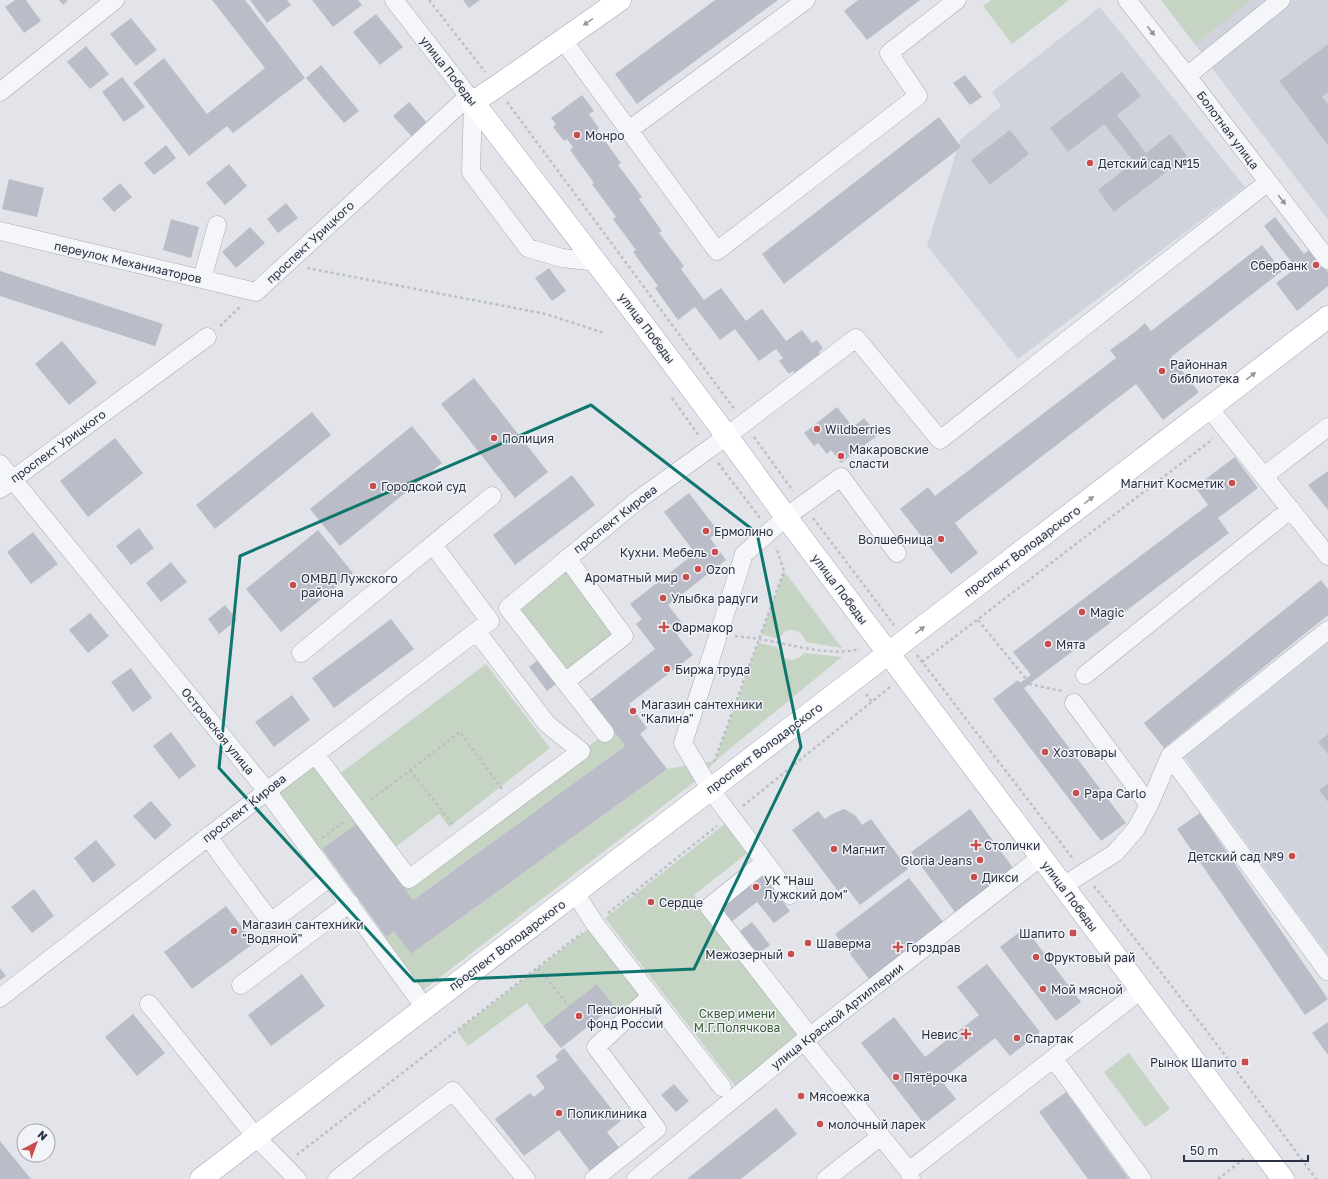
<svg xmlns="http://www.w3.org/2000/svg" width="1328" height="1179" font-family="'Golos Text',sans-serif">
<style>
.built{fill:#d1d3dc}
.green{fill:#c6d4c4}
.building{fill:#babdc7}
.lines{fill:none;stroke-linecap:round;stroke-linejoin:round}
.minor-casing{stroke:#a8aab4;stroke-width:19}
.major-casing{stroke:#a2a7b6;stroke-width:23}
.path{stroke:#bcbfc6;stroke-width:2.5;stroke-dasharray:3 3;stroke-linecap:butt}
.minor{stroke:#f5f6f9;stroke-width:18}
.major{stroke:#fff;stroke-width:22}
.oneway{fill:#9598a0}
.oneway2{fill:#90939e}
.marked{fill:none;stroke:#0f766e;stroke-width:3;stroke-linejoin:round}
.poi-dot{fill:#ca4d4d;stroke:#f2f4f8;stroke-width:1.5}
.labels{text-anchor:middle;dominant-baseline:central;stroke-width:3;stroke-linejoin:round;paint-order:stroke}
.street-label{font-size:12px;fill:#2b3042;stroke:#f2f4f8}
.poi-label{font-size:12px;fill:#2b3042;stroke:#f2f4f8;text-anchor:start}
.park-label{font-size:12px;fill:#3a5d39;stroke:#f2f4f8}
</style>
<rect width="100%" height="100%" fill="#e3e4ea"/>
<path class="built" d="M1161,0h167v220l-111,-145 -22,-31z
M1100,7l145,180 -227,172 -91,-113 33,-106 41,-34 -9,-14z
M1328,643v312l-144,-198z"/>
<path class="green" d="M991,0h78l-57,44 -29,-38z
M1161,0h91l-57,44z
M567,558l57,78 -59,46 -57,-74z
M784,571l58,77 -36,-6c-3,-10 -11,-14 -21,-11l-6,8 -18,-5z
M758,643l19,4c4,14 18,17 27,6l38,4 -127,104 -13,15 -280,215 -39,-53 11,-7 17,23 256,-185 48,-8z
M486,664l64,84 -101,79 -10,-13 -50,38 20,27 196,-145 2,-11 18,23 -212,154 -55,-77 -39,29 -48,-64 44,-34 19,24z
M731,819l23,29 -60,47 108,140 -66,52 -131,-169z
M595,924l56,72 -26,24 -28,-36 -54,42 -16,-23 -59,43 -11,-15z
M1129,1053l41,56 -25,18 -41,-55z"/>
<path class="building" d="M15,0h11l15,21 -17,12 -19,-26z
M59,0h9l-5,5z
M212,0h33l60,78 -72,55 -6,-7 -38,30 -56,-73 31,-25 43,56 58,-46z
M250,0h37l4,5 -24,18z
M312,0h46l4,5 -29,22z
M463,0h17l-11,8z
M715,0h63l-141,104 -22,-30z
M858,0h62l-53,40 -23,-29z
M376,14l27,33 -23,18 -27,-33z
M131,18l26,32 -21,16 -26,-32z
M1328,44v48l-6,5 6,7v41l-49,-64z
M86,46l23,28 -19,15 -23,-27z
M321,65l38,46 -15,12 -38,-45z
M1122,72l19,24 -24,19 29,38 24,-19 17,22 -73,56 -16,-22 36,-28 -30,-38 -36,28 -18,-24z
M965,75l17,22 -12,8 -17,-22z
M122,77l23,30 -21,15 -22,-30z
M582,95l12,16 -5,3 10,14 -2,2 24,33 -3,2 24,32 -3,2 23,32 -3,2 25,33 -3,3 23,31 17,-12 25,33 16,-12 24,32 16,-11 10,13 5,-3 6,8 -4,4 4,6 -26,19 -4,-6 -4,3 -10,-13 4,-3 -7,-9 -17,12 -24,-32 -15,11 -25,-33 -17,13 -23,-32 3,-2 -25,-34 3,-2 -23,-31 3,-2 -24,-33 2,-1 -24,-33 3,-3 -6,-8 -3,2 -11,-14 3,-3 -5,-6z
M409,102l21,24 -15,14 -22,-24z
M939,117l22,30 -177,137 -22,-30z
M1010,130l19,24 -39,31 -19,-25z
M166,145l10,13 -22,17 -10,-12z
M229,164l18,22 -22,19 -19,-22z
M9,179l35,9 -7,29 -35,-8z
M120,183l12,14 -18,15 -12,-13z
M286,203l12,15 -20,15 -11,-14z
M1275,217l29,37 6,-5 18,23v14l-31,25 -21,-28 20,-15 -32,-42z
M171,219l28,8 -8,31 -28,-8z
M250,227l15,16 -29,25 -14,-16z
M1262,245l20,26 -111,86 28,35 -36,28 -27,-36 -181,139 23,30 -27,21 -51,-65 28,-22 7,9 181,-138 -6,-8 25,-18 10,-9 6,8z
M549,268l17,23 -14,10 -17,-23z
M0,271l163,53 -8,22 -155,-50z
M62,341l35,42 -28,22 -34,-41z
M474,378l74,94 -33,26 -74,-94z
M837,407l16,20 11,-9 14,17 -37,28 -10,-13 -4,4 -9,-11 -4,3 -10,-13z
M312,412l19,23 -116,94 -19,-24z
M412,426l30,37 -102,83 -30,-37z
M115,438l28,35 -55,44 -28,-36z
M1235,457l23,31 -40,30 11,15 -205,155 102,135 -25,18 -108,-142 25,-19 2,3 11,-8 -18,-23 195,-147 -13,-18z
M1328,471v39l-20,-25z
M572,475l23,30 -80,60 -22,-30z
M689,493l29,38 -8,7 16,22 -58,45 18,23 -9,7 16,20 -64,49 18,24 -7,6 27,35 -256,185 -17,-23 -8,6 -64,-88 36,-26 55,77 212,-154 -35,-46 65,-51 -19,-25 6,-5 -12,-15 65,-51 -31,-41z
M139,528l15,20 -23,17 -15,-19z
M318,530l35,43 -72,59 -35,-43z
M33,532l25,32 -27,20 -24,-32z
M171,562l16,20 -26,20 -15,-19z
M1321,580l7,9v26l-164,133 -20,-25z
M225,605l12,15 -18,14 -11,-15z
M90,613l19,23 -21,17 -19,-23z
M391,619l23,30 -80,59 -22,-30z
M543,656l18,24 -14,11 -18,-24z
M131,668l21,30 -19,14 -22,-30z
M292,695l18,25 -36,27 -19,-25z
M171,732l25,34 -17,13 -26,-33z
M1328,734v20l-10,-12z
M1328,784v18l-9,-12z
M151,801l21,24 -17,15 -22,-24z
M844,809l12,7 6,9 9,-6 37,50 -48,36 -15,-19 -7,5 -46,-61 26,-19 7,8 7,-5z
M970,809l46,63 -59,43 -46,-63z
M1200,813l128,186 -23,16 -128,-186z
M96,840l20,25 -23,18 -19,-25z
M760,872l30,39 -16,12 -17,-21 -26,20 -13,-17z
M909,878l38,49 -75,56 -37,-49z
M34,889l20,27 -22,17 -21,-26z
M226,906l28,37 -62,46 -28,-37z
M752,922l18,23 -12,9 -18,-23z
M1025,928l56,74 -25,19 -56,-74z
M987,964l53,68 -30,24 -15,-18 -54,42 15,19 -32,25 -63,-81 33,-26 31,40 54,-42 -22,-28z
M0,968l6,8 -6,4z
M302,974l23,32 -54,40 -23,-31z
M597,984l17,22 -53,42 -18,-22z
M133,1014l32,39 -28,23 -32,-39z
M1328,1022v33l-16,-22z
M564,1048l57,73 -14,11 13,17 -30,22 -31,-41 -35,26 -29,-37 35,-26 4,4 11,-9 -9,-12 22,-16 -3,-4z
M674,1084l15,17 -13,11 -15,-17z
M1066,1092l63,87h-41l-49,-67z
M776,1108l21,26 -56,45h-54z
M0,1141l31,38h-31z"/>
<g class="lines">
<defs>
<path id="minor" d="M394,0l79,102
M1127,0l60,76 141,184
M563,40l154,211 201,-155 -29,-43 68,-53
M1187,76l94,-76
M0,92l115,-92
M473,102l-2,70 57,76 34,10 35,4
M629,130l177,-130
M0,231l256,61 205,-189 12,-1
M202,279l15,-54
M1209,408l119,148
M0,464l267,327 158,217
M1264,476l64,-49
M0,489l207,-152
M720,630l24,-76 42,-37 55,-40 56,76
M717,639l-34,104 27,46 80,106
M301,653l191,-157
M1085,675l206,-166
M565,682l59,-46 -57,-78
M1074,703l75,102
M605,733l-97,-125 130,-108 89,-64 129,-98 84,102 328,-258
M315,754l94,125 172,-128 -34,-27 -70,-92
M1170,756l157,215 1,-1
M208,836l16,23 47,63 59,-45
M765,862l-56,45 96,123
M1063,886l52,-33 21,-24 13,-24 21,-49 158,-126
M575,893l20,31 56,72 -55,51 61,82 -63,50
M241,985l109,-82
M651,996l71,91
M0,998l271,-210 219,-167 -57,-76
M149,1004l107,133 41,42
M804,1041l105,130 2,8
M1054,1059l88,120
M909,1171l232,-181
M337,1179l49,-38 67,-50 73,88
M636,1179l168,-138 237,-184
M826,1179l55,-43"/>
<path id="major" d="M620,0l-124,87 -23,15c106,137 211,274 313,415l497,662
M201,1179l1127,-862"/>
</defs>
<use href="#minor" class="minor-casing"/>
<use href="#major" class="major-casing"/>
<path class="path" d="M429,0l56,72
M507,102l228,308
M307,268l239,46 58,19
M220,326l21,-20
M672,398l27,38
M754,437l39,54
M718,463l42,55
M813,518l81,107
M978,620l48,59
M735,636c8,1 16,2 24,3 32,5 69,18 101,10
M917,655l157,205
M922,662l291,-223
M1029,684l33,7
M866,694l6,8
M714,762l70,-191 -8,-24
M410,770l43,55
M371,800l89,-68 42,57
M743,806l147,-119
M322,838l23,-17
M1094,886l128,165 94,128
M633,893l6,4
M608,913l109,-87
M538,968l31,38
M736,1019l4,6
M297,1155l285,-222
M1218,1179l26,-20"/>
<use href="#minor" class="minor"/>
<use href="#major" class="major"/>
</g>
<defs><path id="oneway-solid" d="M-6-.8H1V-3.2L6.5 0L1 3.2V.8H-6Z"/></defs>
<g class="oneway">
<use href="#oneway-solid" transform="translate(588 22) rotate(145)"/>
<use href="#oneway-solid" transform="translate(1251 376) rotate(-37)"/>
<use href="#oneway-solid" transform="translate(1089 500) rotate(-37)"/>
<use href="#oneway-solid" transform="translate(920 630) rotate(-37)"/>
</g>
<g class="oneway2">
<use href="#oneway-solid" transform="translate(1151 31) rotate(52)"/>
<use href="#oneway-solid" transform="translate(1282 200) rotate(52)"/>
</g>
<path class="marked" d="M591,405l166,128 44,214 -107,222 -280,12 -195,-213 21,-212z"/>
<g class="poi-dot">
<circle cx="577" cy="135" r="4"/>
<circle cx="1090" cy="163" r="4"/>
<circle cx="1316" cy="265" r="4"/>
<circle cx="1162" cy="371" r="4"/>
<circle cx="817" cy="429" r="4"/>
<circle cx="494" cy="438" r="4"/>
<circle cx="841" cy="456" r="4"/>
<circle cx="1232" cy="483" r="4"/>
<circle cx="373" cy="486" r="4"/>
<circle cx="706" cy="531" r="4"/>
<circle cx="941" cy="539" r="4"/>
<circle cx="715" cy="552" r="4"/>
<circle cx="698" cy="569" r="4"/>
<circle cx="686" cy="577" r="4"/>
<circle cx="293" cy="585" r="4"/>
<circle cx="663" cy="598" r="4"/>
<circle cx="1082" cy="612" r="4"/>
<path d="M662 621h4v4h4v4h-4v4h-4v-4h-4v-4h4z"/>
<circle cx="1048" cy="644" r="4"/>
<circle cx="667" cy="669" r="4"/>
<circle cx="633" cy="711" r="4"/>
<circle cx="1045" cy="752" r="4"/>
<circle cx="1076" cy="793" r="4"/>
<path d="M974 839h4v4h4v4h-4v4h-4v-4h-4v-4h4z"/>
<circle cx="834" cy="849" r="4"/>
<circle cx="1292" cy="856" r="4"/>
<circle cx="980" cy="860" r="4"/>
<circle cx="974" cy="877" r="4"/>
<circle cx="756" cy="887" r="4"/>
<circle cx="651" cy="902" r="4"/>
<circle cx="234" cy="931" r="4"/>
<rect x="1069" y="929" width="8" height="8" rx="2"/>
<circle cx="808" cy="943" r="4"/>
<path d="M896 941h4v4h4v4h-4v4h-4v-4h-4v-4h4z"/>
<circle cx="791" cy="954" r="4"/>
<circle cx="1036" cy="957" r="4"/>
<circle cx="1043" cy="989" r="4"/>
<circle cx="579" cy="1016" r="4"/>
<path d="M964 1028h4v4h4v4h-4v4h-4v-4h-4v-4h4z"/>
<circle cx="1017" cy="1038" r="4"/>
<rect x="1241" y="1058" width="8" height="8" rx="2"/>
<circle cx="896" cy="1077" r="4"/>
<circle cx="801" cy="1096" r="4"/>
<circle cx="559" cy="1113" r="4"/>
<circle cx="820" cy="1124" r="4"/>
</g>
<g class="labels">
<g class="street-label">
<text transform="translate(449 71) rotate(52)">улица Победы</text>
<text transform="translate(1228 130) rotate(53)">Болотная улица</text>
<text transform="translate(310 242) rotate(-43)">проспект Урицкого</text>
<text transform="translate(128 262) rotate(13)">переулок Механизаторов</text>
<text transform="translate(647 328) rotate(53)">улица Победы</text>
<text transform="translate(58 446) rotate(-36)">проспект Урицкого</text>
<text transform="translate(615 519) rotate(-38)">проспект Кирова</text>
<text transform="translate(1022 551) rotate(-37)">проспект Володарского</text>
<text transform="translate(840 589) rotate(53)">улица Победы</text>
<text transform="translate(218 731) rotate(51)">Островская улица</text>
<text transform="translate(764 748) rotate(-37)">проспект Володарского</text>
<text transform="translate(244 808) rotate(-38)">проспект Кирова</text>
<text transform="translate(1070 896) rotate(53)">улица Победы</text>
<text transform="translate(507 945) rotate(-37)">проспект Володарского</text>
<text transform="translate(837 1016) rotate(-38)">улица Красной Артиллерии</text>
</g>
<g class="poi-label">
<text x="585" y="135">Монро</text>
<text x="1098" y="163">Детский сад №15</text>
<text x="1308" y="265" text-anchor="end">Сбербанк</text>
<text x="1170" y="364">Районная<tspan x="1170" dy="14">библиотека</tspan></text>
<text x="825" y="429">Wildberries</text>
<text x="502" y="438">Полиция</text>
<text x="849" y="449">Макаровские<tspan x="849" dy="14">сласти</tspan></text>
<text x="1224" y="483" text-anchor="end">Магнит Косметик</text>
<text x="381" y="486">Городской суд</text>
<text x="714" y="531">Ермолино</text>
<text x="933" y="539" text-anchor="end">Волшебница</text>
<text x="707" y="552" text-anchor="end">Кухни. Мебель</text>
<text x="706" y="569">Ozon</text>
<text x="678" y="577" text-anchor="end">Ароматный мир</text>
<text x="301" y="578">ОМВД Лужского<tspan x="301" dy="14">района</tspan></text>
<text x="671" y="598">Улыбка радуги</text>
<text x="1090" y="612">Magic</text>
<text x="672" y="627">Фармакор</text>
<text x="1056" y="644">Мята</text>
<text x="675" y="669">Биржа труда</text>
<text x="641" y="704">Магазин сантехники<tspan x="641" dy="14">"Калина"</tspan></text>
<text x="1053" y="752">Хозтовары</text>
<text x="1084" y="793">Papa Carlo</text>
<text x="984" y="845">Столички</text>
<text x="842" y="849">Магнит</text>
<text x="1284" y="856" text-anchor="end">Детский сад №9</text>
<text x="972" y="860" text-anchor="end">Gloria Jeans</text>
<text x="982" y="877">Дикси</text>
<text x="764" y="880">УК "Наш<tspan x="764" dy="14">Лужский дом"</tspan></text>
<text x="659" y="902">Сердце</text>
<text x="242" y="924">Магазин сантехники<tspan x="242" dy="14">"Водяной"</tspan></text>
<text x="1065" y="933" text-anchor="end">Шапито</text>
<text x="816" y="943">Шаверма</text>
<text x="906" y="947">Горздрав</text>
<text x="783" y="954" text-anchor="end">Межозерный</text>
<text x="1044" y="957">Фруктовый рай</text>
<text x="1051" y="989">Мой мясной</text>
<text x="587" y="1009">Пенсионный<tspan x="587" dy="14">фонд России</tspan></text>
<text x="958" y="1034" text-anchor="end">Невис</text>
<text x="1025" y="1038">Спартак</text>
<text x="1237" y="1062" text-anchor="end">Рынок Шапито</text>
<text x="904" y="1077">Пятёрочка</text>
<text x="809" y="1096">Мясоежка</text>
<text x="567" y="1113">Поликлиника</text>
<text x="828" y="1124">молочный ларек</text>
</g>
<g class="park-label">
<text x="737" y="1013">Сквер имени<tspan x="737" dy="14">М.Г.Полячкова</tspan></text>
</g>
</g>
<g transform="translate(36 1143) rotate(41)"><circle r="19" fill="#f2f4f8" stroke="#a2a6af"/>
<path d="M0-3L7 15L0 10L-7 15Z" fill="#ca4d4d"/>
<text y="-6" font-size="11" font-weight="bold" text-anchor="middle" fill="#2b3042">N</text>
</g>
<path d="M1184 1155v6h124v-6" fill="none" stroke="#2b3042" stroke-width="2"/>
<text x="1190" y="1155" font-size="12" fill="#2b3042" stroke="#f2f4f8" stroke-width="3" paint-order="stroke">50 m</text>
</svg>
